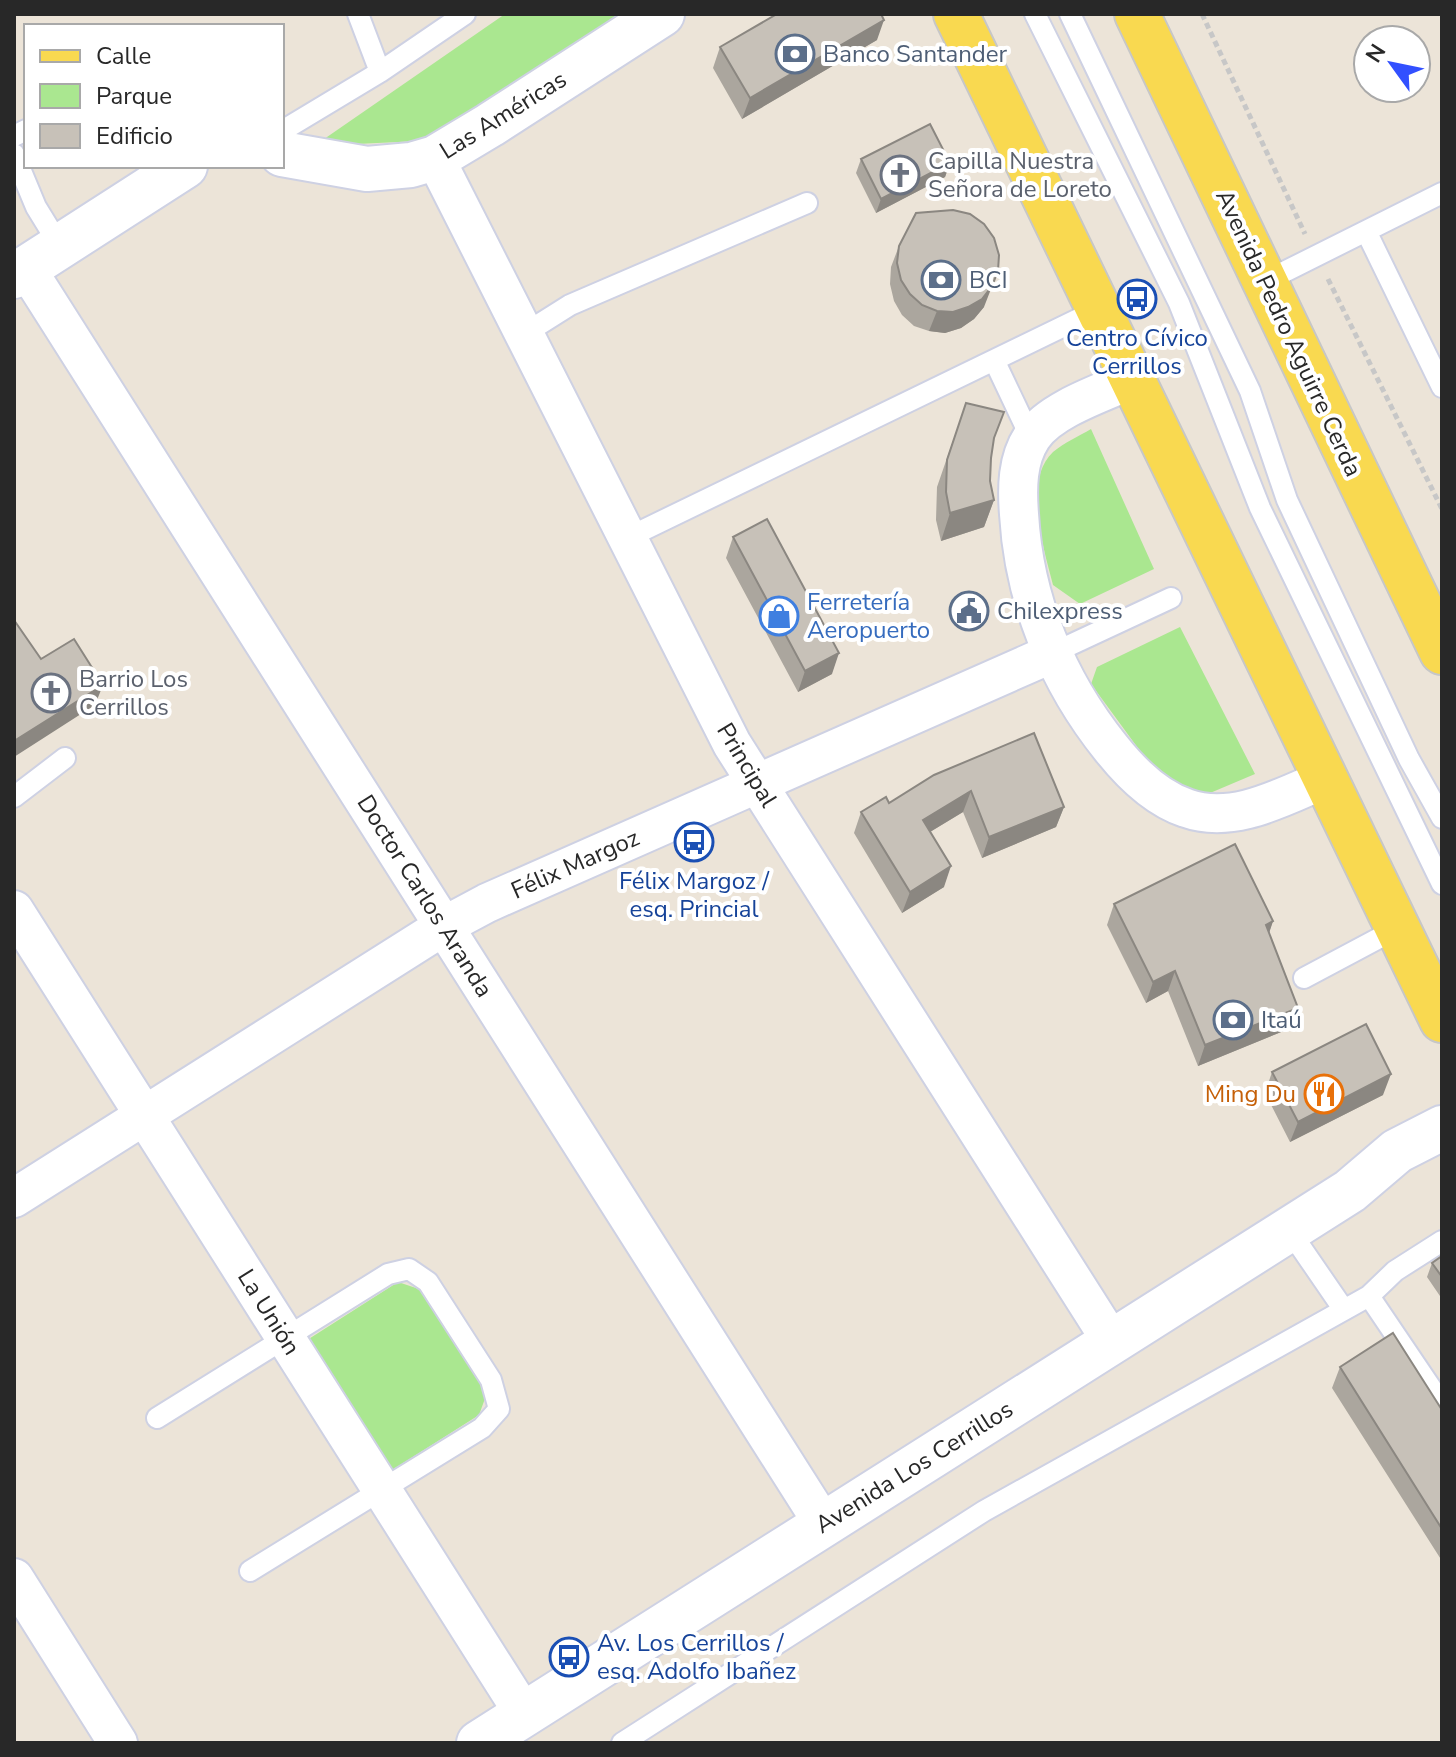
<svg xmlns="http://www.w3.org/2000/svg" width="1456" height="1757" font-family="'Nunito Sans',sans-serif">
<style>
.green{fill:#aae790}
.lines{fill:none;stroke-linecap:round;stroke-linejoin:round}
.lane-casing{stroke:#ced1e3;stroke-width:24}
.street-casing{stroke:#ced1e3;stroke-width:42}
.secondary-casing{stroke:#ced1e3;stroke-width:48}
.primary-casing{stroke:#c7c7c7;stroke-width:48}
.path{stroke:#c7c7c7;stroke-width:5;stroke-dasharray:6 4;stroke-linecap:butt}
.lane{stroke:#fff;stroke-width:20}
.street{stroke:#fff;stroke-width:38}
.secondary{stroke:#fff;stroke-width:44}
.primary{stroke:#f9d950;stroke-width:44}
.wall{fill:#aba69e}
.shaded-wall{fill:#8b8781}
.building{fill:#c7c1b8;stroke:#8b8781;stroke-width:2}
.labels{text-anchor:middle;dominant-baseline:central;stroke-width:8;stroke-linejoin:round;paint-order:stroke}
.service-label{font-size:24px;fill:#4e5e75;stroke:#fff;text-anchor:start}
.street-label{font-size:24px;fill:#282828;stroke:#fff}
.worship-label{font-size:24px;fill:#5b616d;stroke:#fff;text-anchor:start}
.transit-label{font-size:24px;fill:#164399;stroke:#fff}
.shop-label{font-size:24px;fill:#366cbe;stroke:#fff;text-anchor:start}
.food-label{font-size:24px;fill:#c56008;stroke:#fff;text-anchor:end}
</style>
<rect width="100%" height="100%" fill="#ece4d8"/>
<path class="green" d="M505,14h132l-196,126 -127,6z
M1091,429l63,140 -74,35 -27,-19c-9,-36 -31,-104 0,-133 11,-9 26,-16 38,-23z
M1180,627l75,147 -52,22 -38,-11 -74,-101 6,-17z
M398,1282l24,8 65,103 -8,22 -93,59 -82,-132z"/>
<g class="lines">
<defs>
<path id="lane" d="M358,14l22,58
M1035,14l144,289 81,205 182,376
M1070,14l180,377 37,109 122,259 33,59
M282,131l98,-59 85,-58
M14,136l12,-6
M14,154l22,53 24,39
M1366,231l76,156
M1264,282l178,-89
M524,334l46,-29 237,-102
M994,360l37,78
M627,538l470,-228
M1053,653l118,-55
M14,797l51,-39
M1304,978l94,-50
M1289,1230l55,80
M1442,1241l-47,30 -26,25 73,108
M157,1418l231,-144 21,-5 19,13 63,98 8,29 -17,19 -232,143
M622,1743l362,-232 385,-215"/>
<path id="street" d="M435,158l297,586 380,598
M26,268l798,1257
M1131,380c-30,13 -81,30 -99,57 -15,23 -15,51 -13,77 5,86 38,167 92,234 19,24 45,50 75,60 47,17 96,-11 139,-29
M14,910l510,804
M14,1198l430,-272 43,-23 566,-250
M14,1578l104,165"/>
<path id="secondary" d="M282,154l85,15 44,-4 24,-7 55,-33 172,-111
M14,276l171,-110
M479,1743l871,-552 47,-40 45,-23"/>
<path id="primary" d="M956,14l486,1006
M1137,14l305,638"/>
</defs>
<use href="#lane" class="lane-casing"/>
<use href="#street" class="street-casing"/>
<use href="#secondary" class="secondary-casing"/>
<use href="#primary" class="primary-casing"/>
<path class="path" d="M1202,14l103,220
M1328,279l114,230"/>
<use href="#lane" class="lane"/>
<use href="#street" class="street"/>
<use href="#secondary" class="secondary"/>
<use href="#primary" class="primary"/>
</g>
<path class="wall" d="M877,40l-135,79 -29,-51 7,-21z
M861,159l89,4 -5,14 -69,36 -20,-40z
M899,246l85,61 -10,12 -13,9 -16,5 -16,-2 -15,-5 -12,-11 -8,-14 -4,-17 1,-17z
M966,403l25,55 -1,23 4,19 -10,27 -43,14 -5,-21 1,-33z
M733,537l99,137 -34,18 -72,-134z
M934,775l130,32 -8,20 -74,31 -19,-46 -33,20 14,55 -42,26 -48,-80 7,-21 28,-9z
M1114,904l159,17 -4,12 22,95 -93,38 -30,-75 -22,12 -39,-78z
M1272,1072l111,23 -93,47 -25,-49z
M1442,1256v43l-15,-22 5,-14z
M1340,1367l102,43v151l-110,-173z"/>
<path class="shaded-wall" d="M884,20l-7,20 -135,79 8,-21z
M950,163l-5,14 -69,36 5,-14z
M998,271l-14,36 -10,12 -13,9 -16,5 -16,-2 8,-20z
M994,500l-10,27 -43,14 9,-28z
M839,653l-7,21 -34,18 7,-21z
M103,685l-8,20 -81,52v-16z
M971,791l-8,21 -48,29 8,-21z
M1064,807l-8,20 -74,31 7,-21z
M951,866l-7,21 -42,26 8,-21z
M1273,921l-7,21v-17z
M1175,971l-7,20 -22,12 7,-21z
M1298,1008l-7,20 -93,38 7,-21z
M1391,1074l-8,21 -93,47 8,-20z"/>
<path class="building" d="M777,14h104l3,6 -134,78 -30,-51z
M930,124l20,39 -69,36 -20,-40z
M953,210l17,4 14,10 10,14 5,17 -1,16 -6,15 -10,13 -14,8 -15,5 -16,-1 -15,-6 -12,-11 -9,-14 -4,-17 2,-17 17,-33z
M966,403l38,9 -10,26 -3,20 -1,23 4,19 -44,13 -4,-21 1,-32z
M767,519l72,134 -34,18 -72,-134z
M14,620l27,39 33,-20 29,46 -89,56z
M1034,733l30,74 -75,30 -18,-46 -48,29 28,46 -41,26 -49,-80 25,-15 3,6 45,-28z
M1235,844l38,77 -7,4 32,83 -93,37 -30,-74 -22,11 -39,-78z
M1366,1024l25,50 -93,48 -26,-50z
M1442,1256v21l-10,-14z
M1393,1333l49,77v119l-102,-162z"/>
<defs>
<symbol id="bank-ring" viewBox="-11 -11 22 22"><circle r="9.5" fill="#fff" stroke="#5c6f8a" stroke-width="1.5"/><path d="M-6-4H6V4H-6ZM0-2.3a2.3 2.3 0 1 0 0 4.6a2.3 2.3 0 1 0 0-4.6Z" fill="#5c6f8a"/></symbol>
<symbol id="church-ring" viewBox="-11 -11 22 22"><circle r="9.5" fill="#fff" stroke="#6b7280" stroke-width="1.5"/><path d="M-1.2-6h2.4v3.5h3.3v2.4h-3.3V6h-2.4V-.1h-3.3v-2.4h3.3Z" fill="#6b7280"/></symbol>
<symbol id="bus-ring" viewBox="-11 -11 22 22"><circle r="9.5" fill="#fff" stroke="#1a4fb4" stroke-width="1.5"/><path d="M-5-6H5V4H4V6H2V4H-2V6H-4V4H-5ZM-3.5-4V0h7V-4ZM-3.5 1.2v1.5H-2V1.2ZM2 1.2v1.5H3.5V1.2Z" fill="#1a4fb4"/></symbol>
<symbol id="civic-ring" viewBox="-11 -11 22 22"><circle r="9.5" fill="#fff" stroke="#5c6f8a" stroke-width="1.5"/><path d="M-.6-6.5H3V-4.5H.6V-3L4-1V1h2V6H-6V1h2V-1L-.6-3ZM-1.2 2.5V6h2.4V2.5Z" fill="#5c6f8a"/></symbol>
<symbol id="shop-ring" viewBox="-11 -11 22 22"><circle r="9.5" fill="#fff" stroke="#3f7fe0" stroke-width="1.5"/><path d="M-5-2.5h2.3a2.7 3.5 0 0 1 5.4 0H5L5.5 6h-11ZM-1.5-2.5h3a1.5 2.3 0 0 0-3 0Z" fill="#3f7fe0"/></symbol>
<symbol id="restaurant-ring" viewBox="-11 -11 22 22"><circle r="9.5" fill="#fff" stroke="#e8710a" stroke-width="1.5"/><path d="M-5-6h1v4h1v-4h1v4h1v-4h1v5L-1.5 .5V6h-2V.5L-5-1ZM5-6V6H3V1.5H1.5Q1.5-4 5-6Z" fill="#e8710a"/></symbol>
</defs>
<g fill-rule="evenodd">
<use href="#bank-ring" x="773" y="32" width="44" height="44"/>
<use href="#church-ring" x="878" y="153" width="44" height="44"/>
<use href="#bank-ring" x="919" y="258" width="44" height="44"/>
<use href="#bus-ring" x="1115" y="277" width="44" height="44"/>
<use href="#civic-ring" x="947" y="589" width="44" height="44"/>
<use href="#shop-ring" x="757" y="594" width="44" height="44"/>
<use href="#church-ring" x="29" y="671" width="44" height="44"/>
<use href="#bus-ring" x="672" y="820" width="44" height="44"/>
<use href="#bank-ring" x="1211" y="998" width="44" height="44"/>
<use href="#restaurant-ring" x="1302" y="1072" width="44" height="44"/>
<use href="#bus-ring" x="547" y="1635" width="44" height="44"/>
</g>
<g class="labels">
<g class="service-label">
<text x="823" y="54">Banco Santander</text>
<text x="969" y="280">BCI</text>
<text x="997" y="611">Chilexpress</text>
<text x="1261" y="1020">Itaú</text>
</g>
<g class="street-label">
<text transform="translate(503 115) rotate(-32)">Las Américas</text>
<text transform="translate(1289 333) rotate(65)">Avenida Pedro Aguirre Cerda</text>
<text transform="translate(747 765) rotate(59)">Principal</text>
<text transform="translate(575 864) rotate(-24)">Félix Margoz</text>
<text transform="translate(425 896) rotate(58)">Doctor Carlos Aranda</text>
<text transform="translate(269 1312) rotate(58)">La Unión</text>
<text transform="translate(914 1467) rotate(-32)">Avenida Los Cerrillos</text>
</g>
<g class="worship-label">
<text x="928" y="161">Capilla Nuestra<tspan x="928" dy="28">Señora de Loreto</tspan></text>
<text x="79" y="679">Barrio Los<tspan x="79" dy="28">Cerrillos</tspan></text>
</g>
<g class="transit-label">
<text x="1137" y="338">Centro Cívico<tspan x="1137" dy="28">Cerrillos</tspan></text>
<text x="694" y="881">Félix Margoz /<tspan x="694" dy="28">esq. Princial</tspan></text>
<text x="597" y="1643" text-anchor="start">Av. Los Cerrillos /<tspan x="597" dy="28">esq. Adolfo Ibañez</tspan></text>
</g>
<g class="shop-label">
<text x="807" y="602">Ferretería<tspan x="807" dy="28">Aeropuerto</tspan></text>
</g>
<g class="food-label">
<text x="1296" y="1094">Ming Du</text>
</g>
</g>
<rect width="1456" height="1757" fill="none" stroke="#282828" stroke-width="32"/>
<rect x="24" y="24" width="260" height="144" fill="#ffffff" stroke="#a9a9a9" stroke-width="2"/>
<rect x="40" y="50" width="40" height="12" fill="#f9d950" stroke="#a9a9a9" stroke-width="2"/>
<text x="96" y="64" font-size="24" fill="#282828">Calle</text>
<rect x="40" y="84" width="40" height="24" fill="#aae790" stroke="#a9a9a9" stroke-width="2"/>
<text x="96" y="104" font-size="24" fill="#282828">Parque</text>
<rect x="40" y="124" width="40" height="24" fill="#c7c1b8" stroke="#a9a9a9" stroke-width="2"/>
<text x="96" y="144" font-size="24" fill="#282828">Edificio</text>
<g transform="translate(1392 64) rotate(303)"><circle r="38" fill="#ffffff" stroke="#a9a9a9" stroke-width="2"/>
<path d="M0-6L14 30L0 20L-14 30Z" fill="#3250ff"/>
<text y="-12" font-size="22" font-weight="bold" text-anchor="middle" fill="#282828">N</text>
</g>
</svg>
